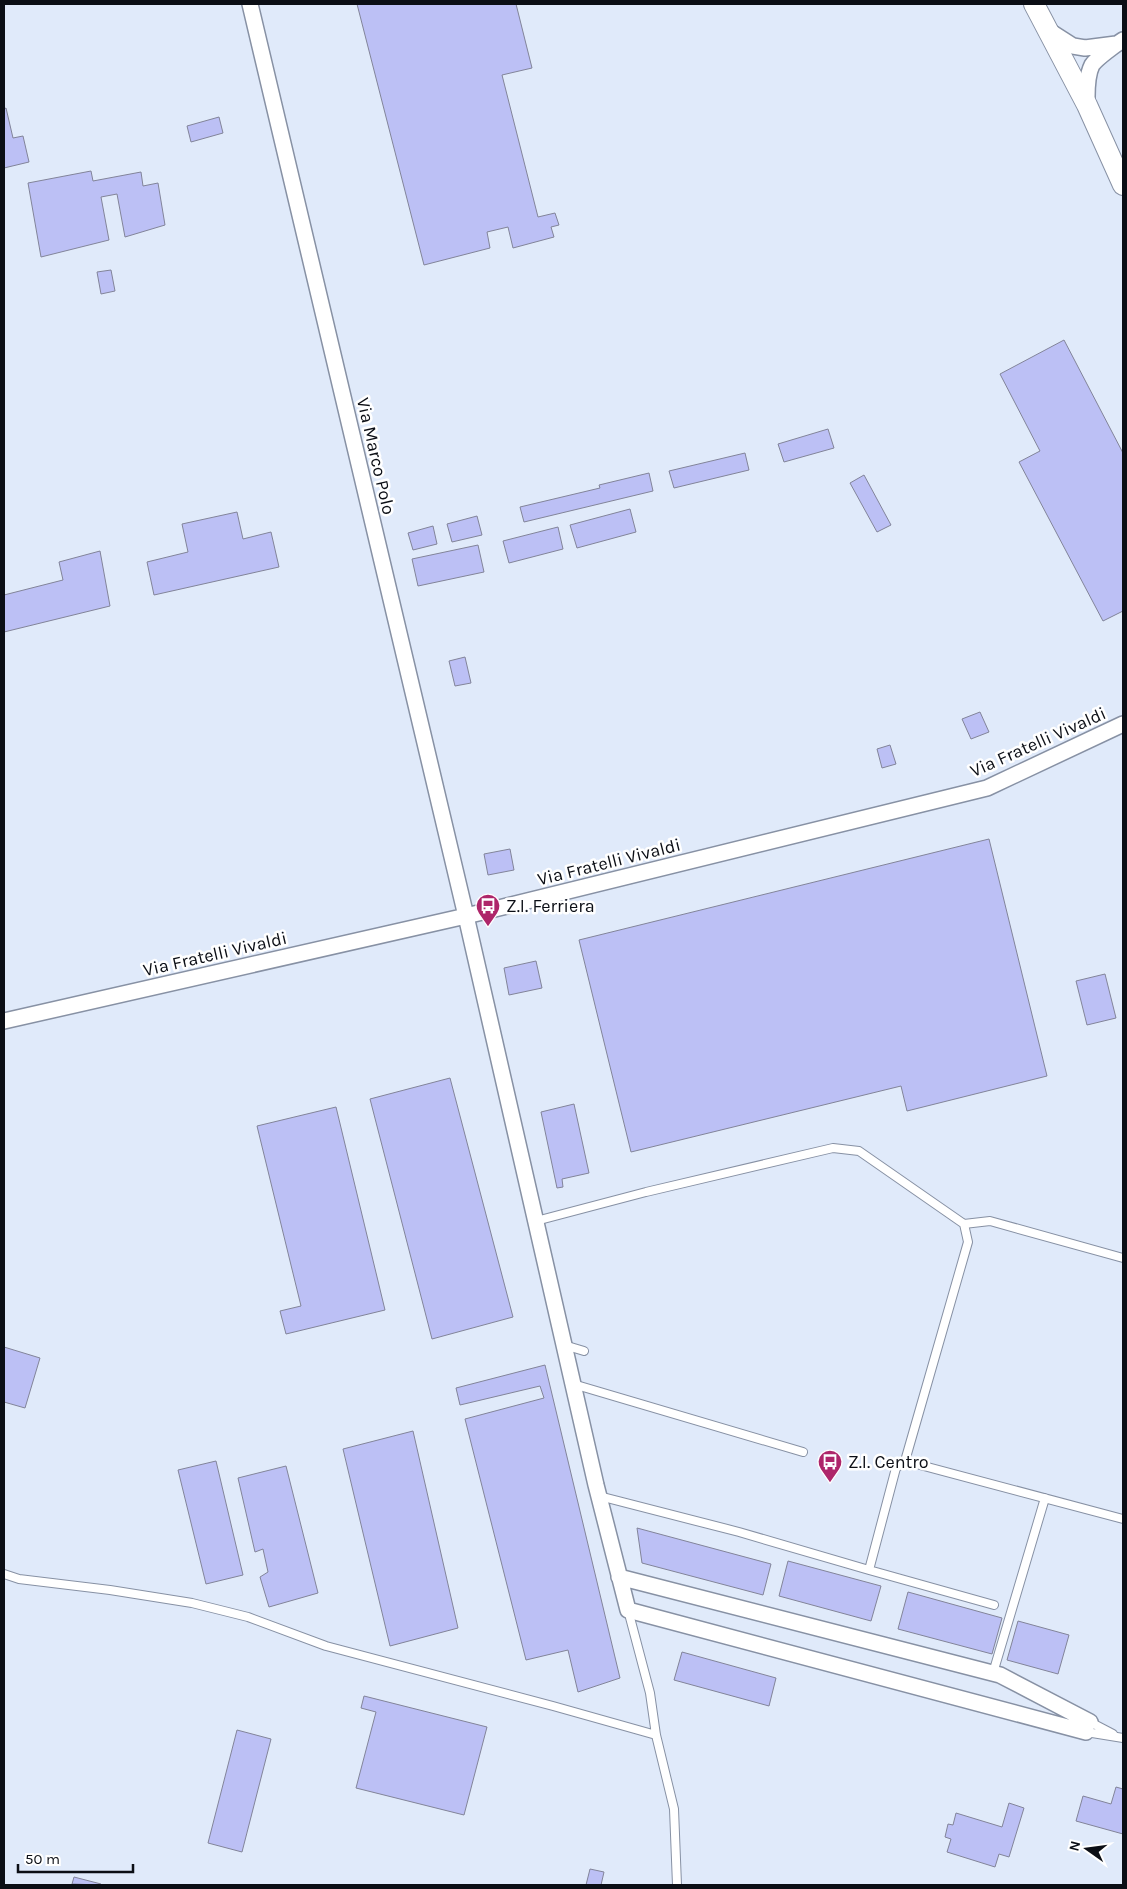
<svg xmlns="http://www.w3.org/2000/svg" width="1127" height="1889" font-family="Karla,sans-serif">
<style>
.built{fill:#e0eafa}
.building{fill:#bcc0f5;stroke:#828499}
.lines{fill:none;stroke-linecap:round;stroke-linejoin:round}
.lane-casing{stroke:#8791a4;stroke-width:10}
.street-casing{stroke:#8791a4;stroke-width:18}
.secondary-casing{stroke:#8791a4;stroke-width:22}
.lane{stroke:#fff;stroke-width:8}
.street{stroke:#fff;stroke-width:15}
.secondary{stroke:#fff;stroke-width:20}
.labels{text-anchor:middle;dominant-baseline:central;stroke-width:5;stroke-linejoin:round;paint-order:stroke}
.street-label{font-size:18px;fill:#0b0e15;stroke:#fff}
.poi-label{font-size:18px;fill:#0b0e15;stroke:#fff;text-anchor:start}
</style>
<rect width="100%" height="100%" fill="#f1f5fe"/>
<path class="built" d="M4,4h1119v1881h-1119z"/>
<path class="building" d="M357,4h159l16,64 -30,7 36,142 17,-4 4,12 -8,2 3,10 -41,11 -5,-21 -21,5 3,16 -66,17z
M6,108l7,30 10,-2 6,26 -25,6v-59z
M219,117l4,16 -32,9 -4,-16z
M91,171l2,10 48,-9 2,14 15,-3 7,42 -40,12 -8,-43 -16,3 8,43 -68,17 -13,-74z
M111,270l4,21 -14,3 -4,-22z
M1064,340l59,113v158l-20,10 -84,-159 21,-11 -40,-77z
M828,429l6,19 -50,14 -6,-18z
M745,453l4,17 -75,18 -5,-17z
M649,473l4,18 -129,31 -4,-15 80,-19 -1,-3z
M864,475l27,50 -14,7 -27,-49z
M630,509l6,23 -59,16 -7,-23z
M237,512l6,27 28,-7 8,35 -125,28 -7,-33 41,-10 -6,-28z
M477,516l5,19 -30,7 -5,-18z
M433,526l4,18 -24,6 -5,-17z
M558,527l5,22 -54,14 -6,-22z
M478,545l6,27 -66,14 -6,-27z
M100,551l10,55 -106,26v-37l59,-15 -4,-18z
M465,657l6,26 -16,3 -6,-25z
M980,712l9,20 -18,7 -9,-20z
M890,745l6,19 -14,4 -5,-19z
M989,839l58,237 -140,35 -6,-25 -270,66 -52,-212z
M510,849l4,21 -26,5 -4,-21z
M536,961l6,27 -33,7 -5,-27z
M1105,974l11,44 -29,7 -11,-44z
M450,1078l63,239 -81,22 -62,-240z
M574,1104l15,69 -27,6 1,8 -6,1 -16,-76z
M336,1107l49,203 -99,24 -6,-23 21,-5 -44,-180z
M4,1347l36,11 -15,50 -21,-6z
M545,1365l75,313 -42,14 -10,-42 -42,10 -61,-241 79,-21 -4,-12 -80,19 -4,-17z
M413,1431l45,197 -68,18 -47,-197z
M216,1461l27,114 -37,9 -28,-114z
M286,1466l32,127 -49,14 -9,-30 8,-5 -5,-23 -8,3 -17,-74z
M637,1528l134,36 -8,31 -121,-32z
M788,1561l93,25 -10,35 -92,-25z
M908,1592l94,26 -10,36 -94,-25z
M1018,1621l51,14 -11,39 -51,-14z
M682,1652l94,26 -7,28 -95,-26z
M364,1696l123,31 -23,88 -108,-27 20,-76 -15,-4z
M237,1730l34,9 -29,113 -34,-9z
M1116,1787l7,2v45l-47,-13 7,-25 28,8z
M1009,1803l15,5 -15,49 -10,-3 -4,13 -48,-15 4,-13 -6,-2 3,-13 5,1 3,-12 46,14z
M590,1869l14,3 -3,13h-15z
M74,1877l27,7 -1,1 -28,-1z"/>
<g class="lines">
<defs>
<path id="lane" d="M536,1221l110,-29 187,-44 26,3 105,73 4,18 -63,219 218,58
M964,1224l26,-3 133,37
M564,1345l20,6
M573,1384l230,68
M905,1461l-9,7 -27,102 125,35
M599,1496l140,36 130,38
M4,1574l15,5 91,11 82,13 56,14 78,29 227,60 103,29
M628,1610l22,83 6,42 18,74 3,76
M993,1673l52,-175
M1090,1722l23,12
M1086,1732l37,6"/>
<path id="street" d="M250,4l216,912 130,569 32,125 458,122
M1048,30l25,16 12,2 31,-4
M1087,105c0,-12 -1,-28 5,-40 5,-7 23,-20 31,-25
M4,1021l462,-105 521,-128 136,-64
M619,1577l381,98 90,47"/>
<path id="secondary" d="M1034,4l53,101 36,80"/>
</defs>
<use href="#lane" class="lane-casing"/>
<use href="#street" class="street-casing"/>
<use href="#secondary" class="secondary-casing"/>
<use href="#lane" class="lane"/>
<use href="#street" class="street"/>
<use href="#secondary" class="secondary"/>
</g>
<defs>
<symbol id="bus-pin" viewBox="-11 -11 22 30"><path d="M0 17L-7.5 6A9.5 9.5 0 1 1 7.5 6Z" fill="#ae266a" stroke="#fff"/><path d="M-5-6H5V4H4V6H2V4H-2V6H-4V4H-5ZM-3.5-4V0h7V-4ZM-3.5 1.2v1.5H-2V1.2ZM2 1.2v1.5H3.5V1.2Z" fill="#fff"/></symbol>
</defs>
<g fill-rule="evenodd">
<use href="#bus-pin" x="474" y="892" width="28" height="38"/>
<use href="#bus-pin" x="816" y="1448" width="28" height="38"/>
</g>
<g class="labels">
<g class="street-label">
<text transform="translate(376 456) rotate(77)">Via Marco Polo</text>
<text transform="translate(1038 742) rotate(-24)">Via Fratelli Vivaldi</text>
<text transform="translate(609 862) rotate(-14)">Via Fratelli Vivaldi</text>
<text transform="translate(215 954) rotate(-13)">Via Fratelli Vivaldi</text>
</g>
<g class="poi-label">
<text x="506" y="906">Z.I. Ferriera</text>
<text x="848" y="1462">Z.I. Centro</text>
</g>
</g>
<rect width="1127" height="1889" fill="none" stroke="#0b0e15" stroke-width="10"/>
<g transform="translate(1087 1849) rotate(284)" stroke="#ffffff" stroke-width="4" paint-order="stroke">
<path d="M0-4L9 19L0 12L-9 19Z" fill="#0b0e15"/>
<text y="-8" font-size="14" font-weight="bold" text-anchor="middle" fill="#0b0e15">N</text>
</g>
<path d="M18 1864v8h115v-8" fill="none" stroke="#0b0e15" stroke-width="2.5"/>
<text x="25" y="1864" font-size="15" fill="#0b0e15" stroke="#ffffff" stroke-width="4" paint-order="stroke">50 m</text>
</svg>
